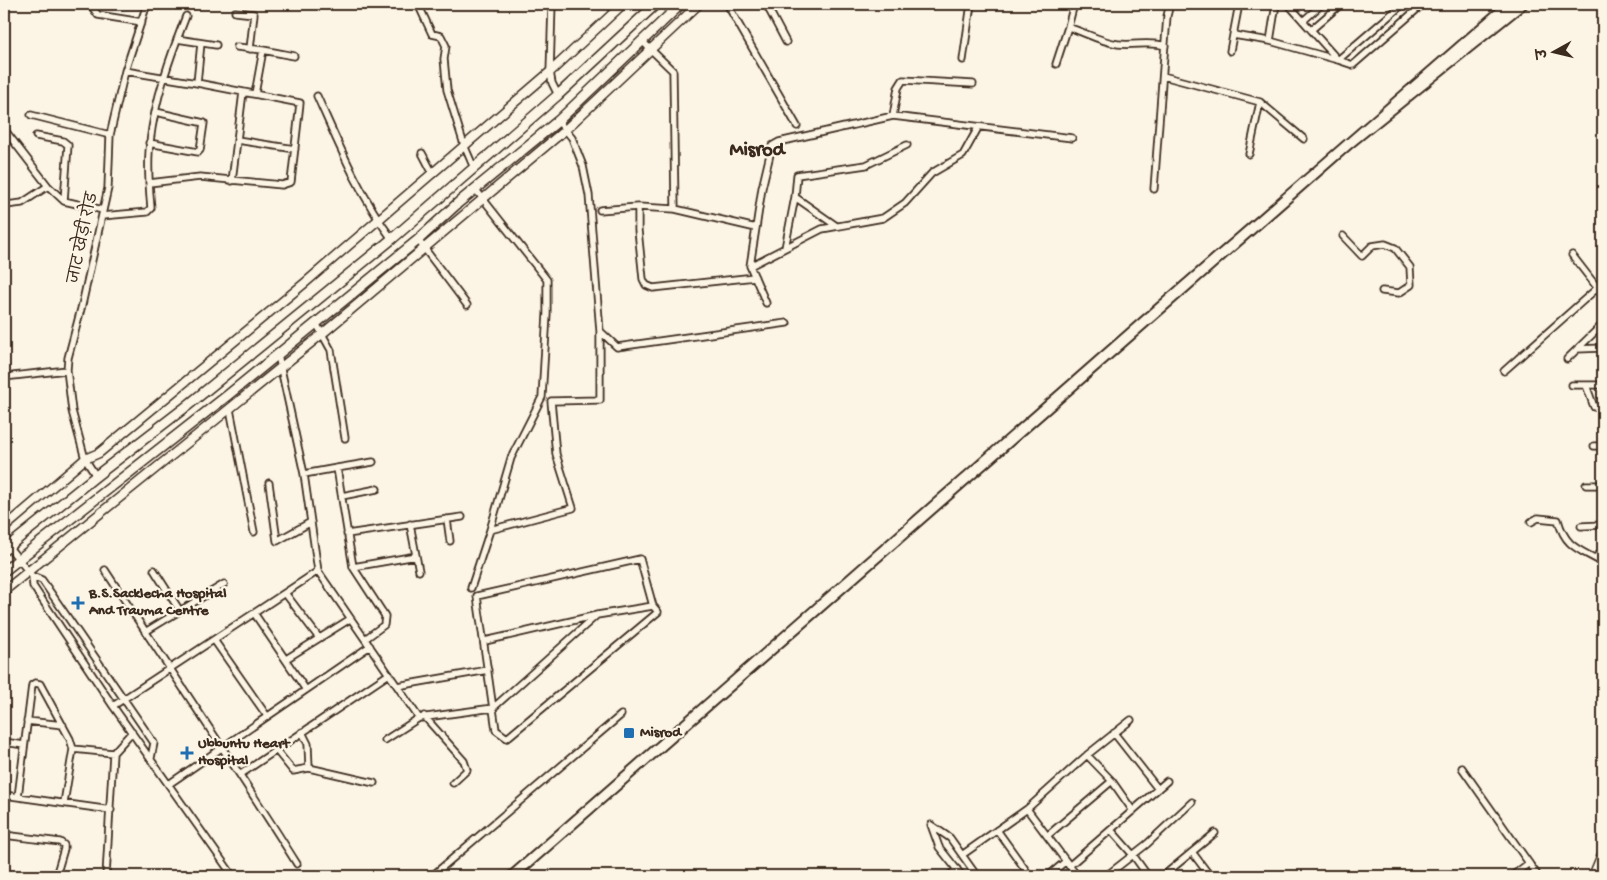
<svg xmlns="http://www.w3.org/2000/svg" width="1607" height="880" font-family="'Gochi Hand','Playpen Sans Deva',sans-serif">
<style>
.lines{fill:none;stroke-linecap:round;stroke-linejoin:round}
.minor-casing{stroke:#3b2a1e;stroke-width:9}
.tertiary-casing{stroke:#3b2a1e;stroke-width:11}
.primary-casing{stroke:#3b2a1e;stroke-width:12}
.minor{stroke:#fcf5e5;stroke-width:5.5}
.tertiary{stroke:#fcf5e5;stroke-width:8}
.primary{stroke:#fcf5e5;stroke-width:9}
.rail{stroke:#3b2a1e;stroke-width:2}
.poi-dot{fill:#1f6fb2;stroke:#fcf5e5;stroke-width:2}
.labels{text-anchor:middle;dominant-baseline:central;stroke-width:4.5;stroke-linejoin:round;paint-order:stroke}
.street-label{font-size:15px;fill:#3b2a1e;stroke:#fcf5e5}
.poi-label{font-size:15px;font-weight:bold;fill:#3b2a1e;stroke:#fcf5e5;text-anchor:start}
.district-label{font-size:20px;font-weight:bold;fill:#3b2a1e;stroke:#fcf5e5}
</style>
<rect width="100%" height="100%" fill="#fcf5e5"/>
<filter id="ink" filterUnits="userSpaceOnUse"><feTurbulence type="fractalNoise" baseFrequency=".02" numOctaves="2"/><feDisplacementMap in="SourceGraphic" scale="10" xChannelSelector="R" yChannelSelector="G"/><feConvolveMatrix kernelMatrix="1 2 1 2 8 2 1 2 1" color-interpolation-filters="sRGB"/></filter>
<g filter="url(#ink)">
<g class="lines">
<defs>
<path id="minor" d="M90,4l8,11 44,7
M418,4l14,30 9,2 5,10 -2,13 3,31 17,55 10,23
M552,4l-2,68 2,11 6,12
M727,4l70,122
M766,4l20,38
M1276,4l-6,37 68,19 65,-56
M1288,4l50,56 15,5 70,-61
M235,12l19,2 -4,35
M1303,21l19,-17
M1068,27c16,5 33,15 50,17 16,2 32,-3 47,2
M1311,30l30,-26
M1233,35l37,6
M177,39l39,6
M642,41l31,30 2,138
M237,47l26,3 31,6
M1230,51l9,-47
M963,60l8,-56
M1056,64l12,-37 6,-23
M125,71l72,12 103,20 -9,79 -9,3 -82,-8 -51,6
M1163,76l97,26 44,37
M197,83l4,-40
M255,94l8,-44
M317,96c22,49 43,100 75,143
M31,115l79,20
M893,116l5,-28 5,-8 70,4
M4,129l44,57 16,15 39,9
M36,136l27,5 5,4 -4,56
M237,140l58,9
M149,143l49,9 2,-2 4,-27 -48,-11
M422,153l11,21
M1249,154l11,-52
M232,181l11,-89
M1154,189l13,-173 3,-12
M6,205l16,-2 26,-17
M638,207v23l5,49 3,6 7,3 102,-11
M600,210l38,-3 37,2 81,19 6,-40 10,-42 7,-4 114,-26 179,22
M102,216l45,-4 4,-4c-2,-21 -4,-44 -1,-66 5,-43 20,-85 36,-126
M835,225l-40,-28 2,-22 69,-10 41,-20
M756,228l-6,38 16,37
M1343,236l19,20 10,-10 13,-2 10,4 15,19 1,18 -12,8 -17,-2
M418,240l49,65
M785,248l10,-51
M1572,255l31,40
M750,266l72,-37 61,-11 22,-15 27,-30 31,-18 15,-27
M316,323l15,27 14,88
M600,331l17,16 170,-24
M1577,349l26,-1
M278,355l26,119 14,97 101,147 74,-10 104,-93
M1567,359l36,-35
M1504,371l99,-88
M4,377l63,-7
M1572,385h31
M1586,385l8,22 9,1
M230,409l24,123
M1594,446h9
M337,468l36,-6
M304,474l33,-6 16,99 32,49 -1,9 -19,14
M96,476l-11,-17 -13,-48 -5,-41 1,-12 14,-53 26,-117 2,-53 15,-64 22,-67
M269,483l8,58 34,-19
M1586,485h17
M342,496l35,-7
M447,519l3,22
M1531,522l7,-4 20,2c8,29 22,29 45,43
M410,524l9,47
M1581,526l22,-1
M490,530l83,-22 -17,-54 -5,-53 49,-1v-69l-11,-136 -6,-29 -11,-28 -14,-17
M347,534l115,-17
M4,541l28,35 1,10 80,120 120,170
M1595,558l8,-7
M640,559l13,47 5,6 -151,126 -11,-8 -19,-134z
M353,567l63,-11
M105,570c64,98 130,195 192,294
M154,570l26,41
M32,576l10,4 112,163 -3,15
M471,588l19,-58 21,-72 31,-61 5,-83v-34l-71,-90
M285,593l34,45
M254,613l52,77
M145,632l79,-48
M214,640l53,76
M485,641l112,-26 56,-9
M286,659l64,-40
M397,686l91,-16
M113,706l205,-135
M424,716l40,45 3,9 -14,13
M27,721l36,4
M1114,733l44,56
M385,740l34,-22
M4,742l20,3
M73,749l40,4
M276,750l17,21 16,-3 -1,-24 -6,-12
M1087,755l25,26 21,30
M309,768l65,15
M1462,768l76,108
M241,774l148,-100
M169,784l201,-138
M4,795l107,15
M18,797l14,-112 3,-2 5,1 30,55 3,10 -9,54
M1027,809l50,67
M931,825l19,13 27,38
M931,825l8,22 23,29
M997,830l33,46
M1111,830l22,25 15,21
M4,835l56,7 4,3v4l-8,27
M1047,836l65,-55
M1192,852l18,24
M962,855l65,-46 60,-54 44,-35
M1069,866l98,-85
M4,874l15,2
M106,876l7,-123 19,-21
M432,876l189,-161
M949,876l8,-7
M1048,876l18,-15
M1106,876l41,-32 45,-42
M1163,876l52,-43
M1512,876l17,-13"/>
<path id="tertiary" d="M4,528l81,-69 14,-6 207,-171 244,-210 73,-68
M4,591l318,-257 243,-204 134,-126
M1593,876l10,-24"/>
<path id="primary" d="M4,550l92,-74 91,-70 205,-167 166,-144 98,-91
M4,571l224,-176 190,-155 40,-37 100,-82 123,-117"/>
</defs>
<use href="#minor" class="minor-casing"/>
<use href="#tertiary" class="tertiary-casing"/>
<use href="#primary" class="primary-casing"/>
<use href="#minor" class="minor"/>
<use href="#tertiary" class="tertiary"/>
<use href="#primary" class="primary"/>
<path class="rail" d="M504,876l622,-546 375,-326
M521,876l831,-728 179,-144"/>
</g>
</g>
<g class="poi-dot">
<path d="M75.5 595.5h5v5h5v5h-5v5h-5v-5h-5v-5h5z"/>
<rect x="623" y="727" width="12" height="12" rx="2.5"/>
<path d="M184.5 745.5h5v5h5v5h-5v5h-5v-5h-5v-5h5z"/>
</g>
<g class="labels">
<g class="street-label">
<text transform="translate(84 238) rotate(-78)">जाट खेड़ी रोड</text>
</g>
<g class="poi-label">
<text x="89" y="594">B.S.Sacklecha Hospital<tspan x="89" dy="17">And Trauma Centre</tspan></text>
<text x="640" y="733">Misrod</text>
<text x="198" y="744">Ubbuntu Heart<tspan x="198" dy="17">Hospital</tspan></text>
</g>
<g class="district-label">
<text x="757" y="151">Misrod</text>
</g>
</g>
<rect width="1607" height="880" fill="none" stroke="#fcf5e5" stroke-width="20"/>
<rect x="10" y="10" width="1587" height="860" fill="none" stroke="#3b2a1e" stroke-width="2" filter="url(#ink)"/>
<g transform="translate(1554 52) rotate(262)" stroke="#fcf5e5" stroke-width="4" paint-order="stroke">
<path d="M0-4L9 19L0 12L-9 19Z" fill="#3b2a1e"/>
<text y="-8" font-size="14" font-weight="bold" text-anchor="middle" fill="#3b2a1e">उ</text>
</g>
</svg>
